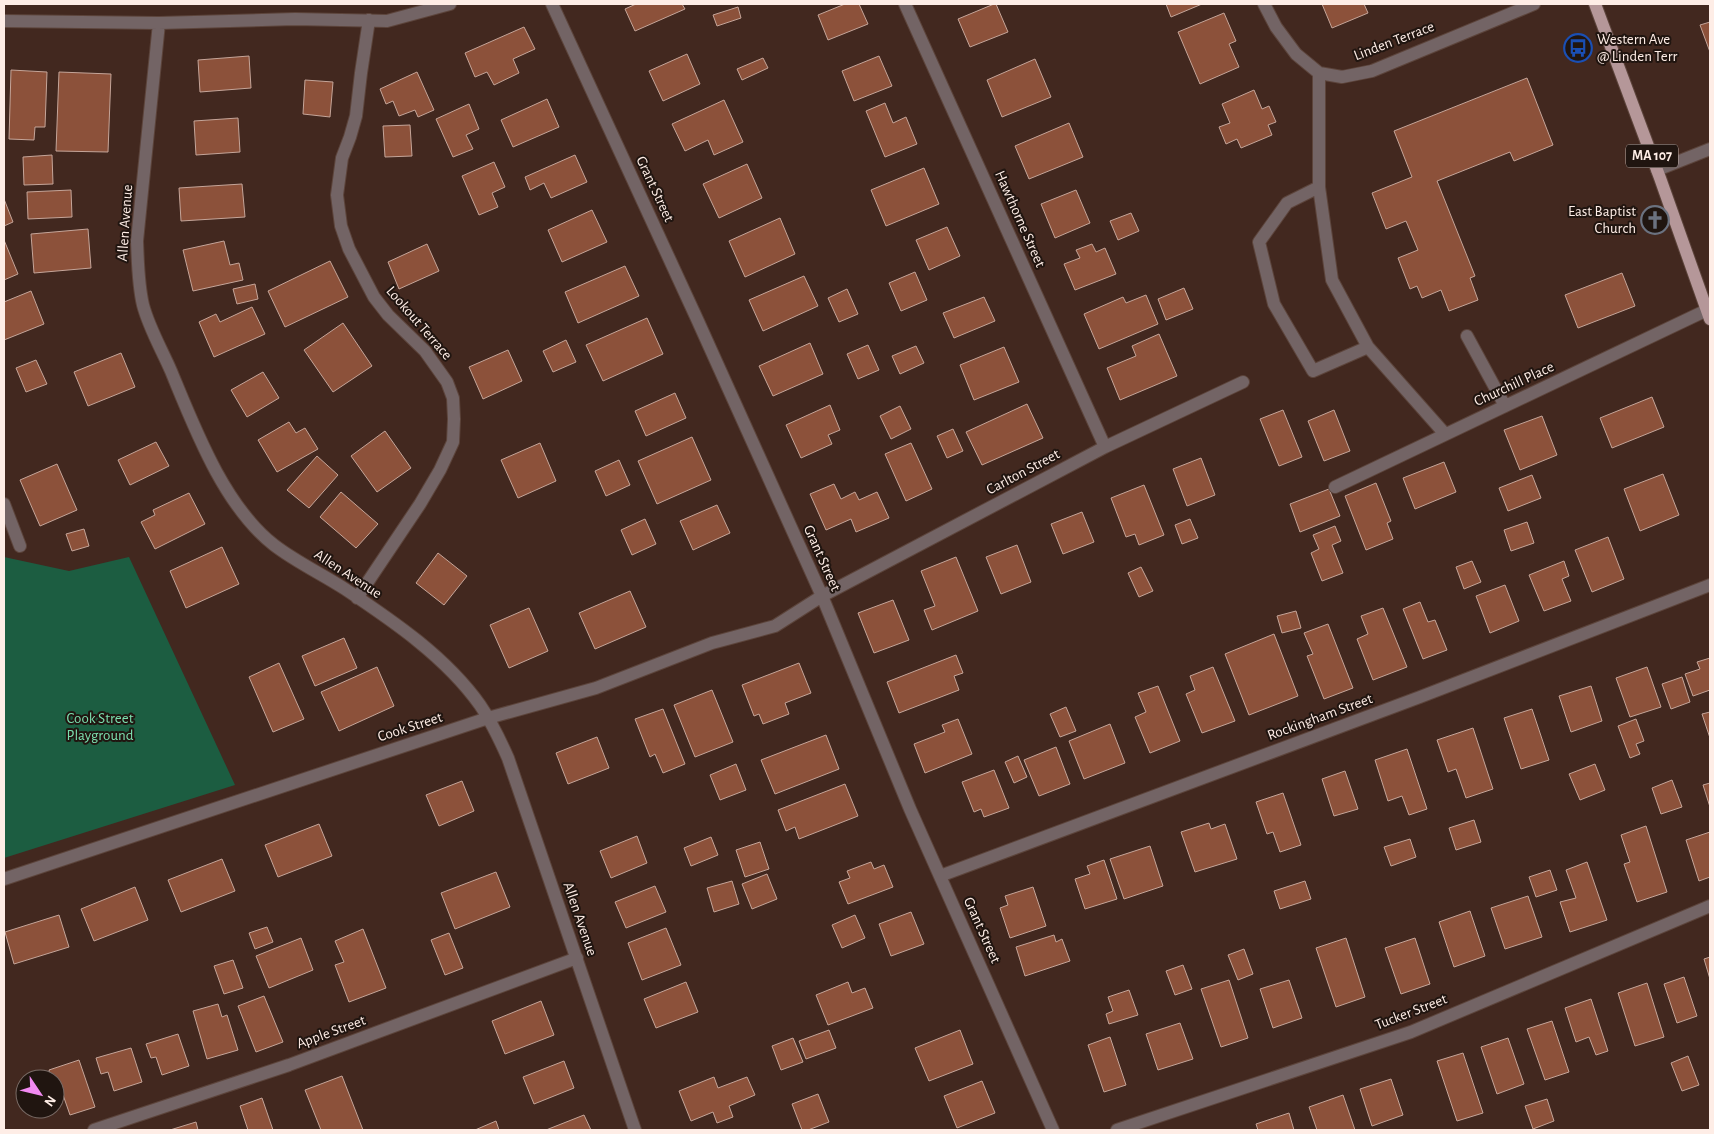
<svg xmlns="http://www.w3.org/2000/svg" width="1714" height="1134" font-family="'Alegreya Sans',sans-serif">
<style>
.green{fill:#1c5d41}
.building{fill:#8c513a;stroke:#c5a599}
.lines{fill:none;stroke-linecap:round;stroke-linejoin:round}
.minor-casing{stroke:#5c443b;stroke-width:14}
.major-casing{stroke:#5c443b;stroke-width:14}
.minor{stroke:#736465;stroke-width:12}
.major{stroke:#b59799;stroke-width:12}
.labels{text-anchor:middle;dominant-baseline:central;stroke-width:4;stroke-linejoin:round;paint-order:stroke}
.shield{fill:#201510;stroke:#bbaca6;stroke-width:1}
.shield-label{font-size:14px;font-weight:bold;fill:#feede6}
.poi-label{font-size:15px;fill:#feede6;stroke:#201510;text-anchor:start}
.street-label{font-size:15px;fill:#feede6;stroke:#201510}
.park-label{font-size:15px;fill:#7cdfaf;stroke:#201510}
</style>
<rect width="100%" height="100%" fill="#42281f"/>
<path class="green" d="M4,557l65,14 60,-14 106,228 -231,73z"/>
<path class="building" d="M636,4h46l3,5 -50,22 -10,-22z
M845,4h14l9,20 -40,16 -10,-25z
M994,4h2l12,28 -38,15 -12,-28z
M1166,4h36l-31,13z
M1322,4h42l4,9 -36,15z
M738,7l3,11 -24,8 -4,-11z
M1224,13l12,28 -7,3 10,23 -39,17 -22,-52z
M1710,22v30l-10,-27z
M524,27l11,22 -22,10 6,14 -25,12 -7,-13 -12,5 -10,-24z
M687,54l13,30 -37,17 -14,-30z
M249,56l2,32 -51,4 -2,-32z
M879,56l13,30 -38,15 -12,-30z
M763,58l5,10 -26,12 -5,-11z
M1035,59l16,38 -49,20 -15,-37z
M11,70l36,2 -2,55h-10l-1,13 -25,-1z
M59,72l52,2 -3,78 -52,-1z
M417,72l17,38 -16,7 -3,-7 -16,6 -6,-15 -7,3 -6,-15z
M1527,78l26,67 -39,16 -4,-9 -73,29 38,95 -5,2 8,22 -29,11 -8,-21 -19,8 -5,-12 -7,3 -12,-31 20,-8 -12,-29 -20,8 -14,-36 40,-16 -18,-46z
M305,80l28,2 -3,35 -27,-3z
M1254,90l8,19 7,-3 7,16 -8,3 4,10 -31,13 -4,-9 -11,5 -7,-17 11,-4 -8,-19z
M547,99l12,28 -46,20 -12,-27z
M724,100l19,42 -29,13 -6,-15 -23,11 -13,-27z
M885,103l8,20 13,-6 11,27 -32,13 -19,-46z
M469,104l10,25 -13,6 7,14 -20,8 -17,-38z
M238,118l2,34 -44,3 -2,-34z
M1069,123l14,34 -54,22 -14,-33z
M410,125l2,31 -27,1 -2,-31z
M52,155l1,29 -29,1 -1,-28z
M575,155l12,27 -36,16 -7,-15 -14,7 -5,-13z
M494,162l11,25 -13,6 6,14 -19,8 -17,-39z
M747,164l15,34 -43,20 -16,-34z
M924,168l15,36 -53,22 -15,-36z
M242,184l3,33 -64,4 -2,-33z
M71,190l1,27 -44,2 -1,-27z
M1076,190l14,33 -35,15 -14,-34z
M4,199l9,23 -9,4z
M592,210l15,32 -45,20 -14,-32z
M1131,213l8,18 -21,9 -8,-19z
M780,218l15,36 -50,23 -16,-36z
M947,227l13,29 -31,14 -13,-30z
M88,229l3,39 -57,5 -3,-39z
M4,240l14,34 -14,6z
M224,241l6,24 9,-2 4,17 -50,11 -10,-41z
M427,244l12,27 -40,18 -11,-27z
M1092,244l4,8 9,-4 11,26 -41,16 -11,-26 16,-6 -4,-8z
M330,261l18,36 -63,30 -17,-36z
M625,266l14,30 -61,27 -13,-31z
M915,272l12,28 -26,11 -12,-28z
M1622,273l13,33 -57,22 -13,-33z
M804,276l14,30 -55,25 -14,-31z
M255,284l3,15 -21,5 -4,-15z
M1184,288l9,21 -27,11 -8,-21z
M847,289l11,25 -19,8 -11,-24z
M31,291l13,33 -40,16v-38z
M1146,295l12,29 -59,25 -15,-35 39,-17 3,6z
M984,297l11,24 -41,17 -11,-25z
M252,307l13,27 -51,23 -15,-35 17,-8 4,8z
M647,318l16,36 -60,27 -17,-36z
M343,323l29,43 -39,26 -29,-42z
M1159,334l18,42 -57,24 -13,-32 29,-12 -4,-10z
M566,340l10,22 -23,10 -10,-21z
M810,343l13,31 -50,22 -14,-30z
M868,345l11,25 -21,9 -11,-25z
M916,346l8,17 -24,11 -8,-18z
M1004,347l15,35 -45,18 -14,-35z
M508,350l14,31 -39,18 -14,-32z
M121,353l14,34 -47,19 -14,-34z
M36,360l11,24 -21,8 -10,-24z
M263,372l16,26 -32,19 -16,-27z
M675,393l11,25 -40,18 -11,-25z
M1652,397l12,30 -52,21 -12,-30z
M1027,404l16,34 -61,27 -16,-33z
M830,405l10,25 -12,5 4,9 -31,14 -15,-33z
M900,406l11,23 -20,10 -11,-23z
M1283,410l19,47 -23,9 -19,-47z
M1334,410l16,41 -26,10 -16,-40z
M1542,416l15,39 -37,15 -16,-40z
M289,422l7,11 9,-5 13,21 -41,23 -19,-32z
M953,429l10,22 -16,7 -10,-22z
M385,431l26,37 -34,24 -26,-36z
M692,437l19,43 -54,24 -19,-43z
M156,442l13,24 -39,19 -12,-25z
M540,443l16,38 -38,17 -17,-38z
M911,443l21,46 -26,12 -21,-47z
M317,456l21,19 -29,33 -22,-18z
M1201,458l14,37 -28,11 -14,-37z
M619,460l11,25 -24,11 -11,-25z
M1444,462l12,30 -41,17 -12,-31z
M57,464l20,46 -37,16 -20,-46z
M1663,474l16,41 -39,16 -16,-42z
M1532,475l9,23 -33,13 -9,-23z
M1376,483l15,38 -4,2 6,16 -27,11 -21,-54z
M834,484l7,15 14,-7 4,8 18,-8 12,26 -33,14 -5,-13 -25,11 -16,-36z
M1144,485l20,50 -25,10 -4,-11 -9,3 -15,-39z
M1329,489l11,27 -40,16 -10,-28z
M341,492l37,32 -22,24 -36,-31z
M189,493l16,31 -50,25 -14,-27 14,-7 -2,-5z
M717,505l13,28 -37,17 -13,-29z
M1082,512l12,30 -31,12 -12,-30z
M645,519l11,25 -24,11 -11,-25z
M1190,519l8,19 -16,6 -7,-19z
M1527,522l7,21 -23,8 -7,-21z
M1335,526l6,15 -9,4 11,28 -21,8 -11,-28 8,-4 -6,-14z
M84,529l5,17 -17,5 -6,-17z
M1608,537l16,42 -32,13 -17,-42z
M1017,545l14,37 -30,12 -15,-37z
M222,547l17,37 -53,24 -16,-37z
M438,553l29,23 -23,29 -28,-22z
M956,557l22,54 -46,19 -8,-20 11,-4 -14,-35z
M1472,561l9,21 -17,7 -8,-22z
M1564,561l5,15 -7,3 9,22 -27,10 -15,-36z
M1141,567l12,24 -14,6 -11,-24z
M1505,585l14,36 -29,12 -14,-37z
M630,591l16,36 -51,22 -16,-36z
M893,600l16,40 -35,13 -16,-40z
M1420,602l8,20 7,-2 12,30 -24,9 -20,-50z
M529,608l19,43 -39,17 -19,-43z
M1383,608l24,59 -34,13 -16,-41 11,-5 -7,-18z
M1296,611l5,17 -19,5 -5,-17z
M1328,624l25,64 -29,11 -17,-43 6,-2 -9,-21z
M1274,634l24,62 -49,19 -24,-61z
M344,638l13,30 -42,18 -13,-30z
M956,655l7,18 -9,3 5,14 -60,23 -12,-31z
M1710,658v32l-17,6 -8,-22 15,-5 -3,-7z
M279,663l25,56 -31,13 -24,-55z
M799,663l12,30 -26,10 4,11 -26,10 -4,-10 -5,2 -12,-31z
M377,667l17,39 -55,25 -18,-39z
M1213,667l22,54 -33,12 -16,-39 9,-4 -5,-14z
M1647,667l14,40 -31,10 -14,-39z
M1682,677l8,25 -19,7 -9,-25z
M1158,686l22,55 -30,12 -15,-36 11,-5 -8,-19z
M1591,686l11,35 -31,11 -12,-36z
M712,690l21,52 -38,15 -21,-52z
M1066,707l10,24 -16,6 -10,-23z
M663,709l22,55 -22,9 -8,-19 -5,3 -15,-38z
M1532,709l17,51 -28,9 -17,-51z
M1710,712v26l-8,-24z
M958,719l14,35 -47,19 -11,-29 31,-12 -3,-7z
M1636,719l8,22 -8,3 4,10 -10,4 -12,-32z
M1110,724l15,39 -41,16 -15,-38z
M1473,728l20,61 -27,9 -10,-29 -8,3 -11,-32z
M826,735l13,34 -64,25 -14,-34z
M597,737l12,31 -41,16 -12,-31z
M1056,747l14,37 -31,12 -15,-36z
M1407,749l20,60 -18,6 -7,-19 -14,5 -13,-41z
M1018,756l9,21 -13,6 -9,-21z
M736,764l10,26 -26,10 -10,-25z
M1595,764l10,26 -25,10 -11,-26z
M994,770l15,38 -25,9 -3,-8 -7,3 -12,-30z
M1345,771l13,38 -24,7 -12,-37z
M1672,780l10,27 -21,7 -9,-26z
M462,781l12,30 -35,15 -13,-31z
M1710,783v24l-7,-22z
M845,784l13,32 -59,23 -4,-12 -9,4 -8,-21z
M1283,793l18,52 -21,7 -7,-20 -6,2 -11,-32z
M1474,820l7,22 -25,8 -7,-22z
M1209,823l2,6 14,-5 12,35 -42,13 -14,-40z
M319,824l13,32 -54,21 -13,-32z
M1646,826l21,66 -30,10 -13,-38 6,-2 -9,-27z
M1710,832v45l-11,4 -13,-41z
M637,836l10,27 -36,15 -11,-27z
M711,837l7,18 -27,11 -7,-18z
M1410,839l6,18 -25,9 -7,-19z
M760,842l9,27 -24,8 -9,-27z
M1150,846l13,40 -39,13 -14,-40z
M222,859l13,32 -54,21 -13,-32z
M1104,860l13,39 -32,10 -10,-30 15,-5 -3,-8z
M871,862l3,7 10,-4 9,22 -45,17 -9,-22 11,-4 -3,-7z
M1587,862l20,58 -37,12 -10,-30 16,-4 -10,-28z
M1550,870l7,20 -21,7 -7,-20z
M496,872l14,35 -55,22 -14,-36z
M767,874l10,25 -25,10 -10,-25z
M732,881l7,23 -25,8 -7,-24z
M1305,881l6,18 -31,10 -6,-18z
M655,886l11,26 -40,16 -11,-26z
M135,887l13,33 -54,21 -13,-32z
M1033,887l13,39 -36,12 -10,-30 8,-3 -3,-9z
M1528,896l14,41 -37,12 -14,-41z
M1470,911l15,45 -31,11 -15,-45z
M911,912l13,32 -33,12 -12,-32z
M59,915l10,32 -55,17 -9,-32z
M855,915l10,23 -23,10 -10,-23z
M267,927l6,15 -18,7 -6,-16z
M666,928l15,37 -39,15 -14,-37z
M363,929l23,59 -37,14 -14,-37 9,-3 -9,-21z
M449,933l14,35 -18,7 -14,-35z
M1054,935l2,7 6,-3 8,22 -45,15 -9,-29z
M301,938l12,32 -44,18 -13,-32z
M1346,938l19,59 -29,10 -20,-59z
M1415,938l15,46 -29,10 -16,-46z
M1244,949l9,25 -15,6 -10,-25z
M1710,957v22l-6,-20z
M233,960l10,28 -19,6 -10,-28z
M1183,965l9,24 -17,6 -9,-24z
M1684,977l13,39 -20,7 -13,-39z
M1229,980l19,58 -27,9 -20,-58z
M1289,980l13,38 -29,10 -13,-39z
M686,982l12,30 -42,16 -12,-29z
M848,982l4,11 13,-5 8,20 -45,17 -12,-30z
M1647,983l17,54 -29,9 -17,-53z
M1129,990l9,25 -29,9 -3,-10 7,-3 -5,-14z
M264,996l19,46 -27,10 -18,-46z
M1591,999l17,52 -12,4 -7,-18 -13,5 -11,-34z
M541,1001l13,34 -49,19 -13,-33z
M218,1004l4,13 5,-2 11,35 -31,9 -14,-48z
M1552,1021l17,51 -24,8 -18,-51z
M1180,1023l13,36 -35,11 -12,-36z
M829,1030l7,18 -30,11 -7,-18z
M960,1030l13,34 -44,17 -14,-33z
M178,1034l11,32 -27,9 -6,-18 -5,1 -5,-14z
M1110,1037l16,48 -22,7 -16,-47z
M793,1038l10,24 -22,8 -9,-24z
M1508,1038l16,46 -27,10 -16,-47z
M131,1048l11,34 -28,9 -6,-19 -7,2 -5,-16z
M1463,1053l20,60 -26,8 -20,-60z
M1688,1056l11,29 -17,6 -11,-28z
M79,1060l16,47 -25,8 -9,-26 -6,2v-12h-4l-2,-9z
M564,1061l10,27 -40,16 -11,-27z
M342,1076l21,54h-42l-16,-40z
M714,1077l4,11 29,-11 8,18 -26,11 4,11 -16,6 -4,-11 -22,9 -12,-30z
M1391,1079l12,36 -31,11 -12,-37z
M982,1081l13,32 -38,15 -13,-32z
M818,1094l11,28 -21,8h-6l-10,-26z
M1343,1095l12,35h-38l-8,-23z
M262,1098l11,32h-25l-8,-24z
M1547,1099l7,22 -21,8 -8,-23z
M1289,1113l5,17h-36l-2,-6z
M584,1115l7,15h-45z
M496,1121l3,9h-24z
M196,1122l2,8h-28z"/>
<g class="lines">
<defs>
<path id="minor" d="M552,4l145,315 125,277 88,213 143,321
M905,4l200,443
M1264,4l12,23 20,27 23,19 23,4 30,-6 162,-67
M4,21l155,2 136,-4 92,2 63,-17
M159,23l-22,218c1,22 1,43 6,64 6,23 19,45 28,66 24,58 53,135 103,174 22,17 48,29 71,44 48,32 101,68 135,116 11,16 20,35 28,53l127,372
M1319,73v114l13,93 36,67 77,87
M1657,170l53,-21
M1319,187l-32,16 -28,39 15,62 39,67 55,-24
M1467,336l38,70
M1335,487l372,-177
M4,504l16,42
M357,598l63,-94 20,-34 13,-28 1,-23 -1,-21 -6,-16 -22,-31 -37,-36 -14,-18 -25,-48 -8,-23 -4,-31 5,-37 8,-21 6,-21 5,-43 8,-53
M940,876l480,-179 290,-112
M4,879l484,-161 108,-30 116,-45 63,-17 47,-30 283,-149 138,-65
M94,1130l195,-65 288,-107
M1117,1130l294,-98 299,-126"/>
<path id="major" d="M1595,4l65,174 50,141"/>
</defs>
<use href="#minor" class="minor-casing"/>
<use href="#major" class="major-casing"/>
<use href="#minor" class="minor"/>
<use href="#major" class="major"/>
</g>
<defs>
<symbol id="bus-ring" viewBox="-11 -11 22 22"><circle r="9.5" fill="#201510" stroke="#1a4fb4" stroke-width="1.5"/><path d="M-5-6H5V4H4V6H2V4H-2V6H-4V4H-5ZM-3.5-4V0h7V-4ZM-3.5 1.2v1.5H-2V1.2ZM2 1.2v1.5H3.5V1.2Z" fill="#1a4fb4"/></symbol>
<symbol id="church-ring" viewBox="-11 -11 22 22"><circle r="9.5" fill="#201510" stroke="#6b7280" stroke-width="1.5"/><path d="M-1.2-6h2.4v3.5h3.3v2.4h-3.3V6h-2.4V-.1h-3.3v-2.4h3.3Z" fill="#6b7280"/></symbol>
</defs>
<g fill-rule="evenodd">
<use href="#bus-ring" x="1562" y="32" width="32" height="32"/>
<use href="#church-ring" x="1639" y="204" width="32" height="32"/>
</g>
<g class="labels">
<rect class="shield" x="1626" y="144.5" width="52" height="23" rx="4"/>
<g class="shield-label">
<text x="1652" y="156">MA 107</text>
</g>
<g class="poi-label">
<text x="1597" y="39">Western Ave<tspan x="1597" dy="17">@ Linden Terr</tspan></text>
<text x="1636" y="211" text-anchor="end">East Baptist<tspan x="1636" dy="17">Church</tspan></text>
</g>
<g class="street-label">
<text transform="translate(1394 41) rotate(-21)">Linden Terrace</text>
<text transform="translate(655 189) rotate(65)">Grant Street</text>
<text transform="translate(1020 219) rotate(66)">Hawthorne Street</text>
<text transform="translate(125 223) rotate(-86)">Allen Avenue</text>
<text transform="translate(419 323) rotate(49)">Lookout Terrace</text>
<text transform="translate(1514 384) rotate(-25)">Churchill Place</text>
<text transform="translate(1023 472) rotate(-28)">Carlton Street</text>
<text transform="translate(822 558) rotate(66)">Grant Street</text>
<text transform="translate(348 574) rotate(33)">Allen Avenue</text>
<text transform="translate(1320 717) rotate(-20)">Rockingham Street</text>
<text transform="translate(410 727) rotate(-18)">Cook Street</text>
<text transform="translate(580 919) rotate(71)">Allen Avenue</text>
<text transform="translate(982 930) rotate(66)">Grant Street</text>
<text transform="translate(1411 1012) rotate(-21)">Tucker Street</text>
<text transform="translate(331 1032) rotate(-20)">Apple Street</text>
</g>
<g class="park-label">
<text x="100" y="718">Cook Street<tspan x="100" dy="17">Playground</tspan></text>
</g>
</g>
<rect width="1714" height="1134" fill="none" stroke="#feede6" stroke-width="10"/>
<g transform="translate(40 1094) rotate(125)"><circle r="24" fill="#201510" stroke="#796b66"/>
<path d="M0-4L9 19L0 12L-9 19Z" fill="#f28af2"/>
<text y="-8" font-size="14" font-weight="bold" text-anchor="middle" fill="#feede6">N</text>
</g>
</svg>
